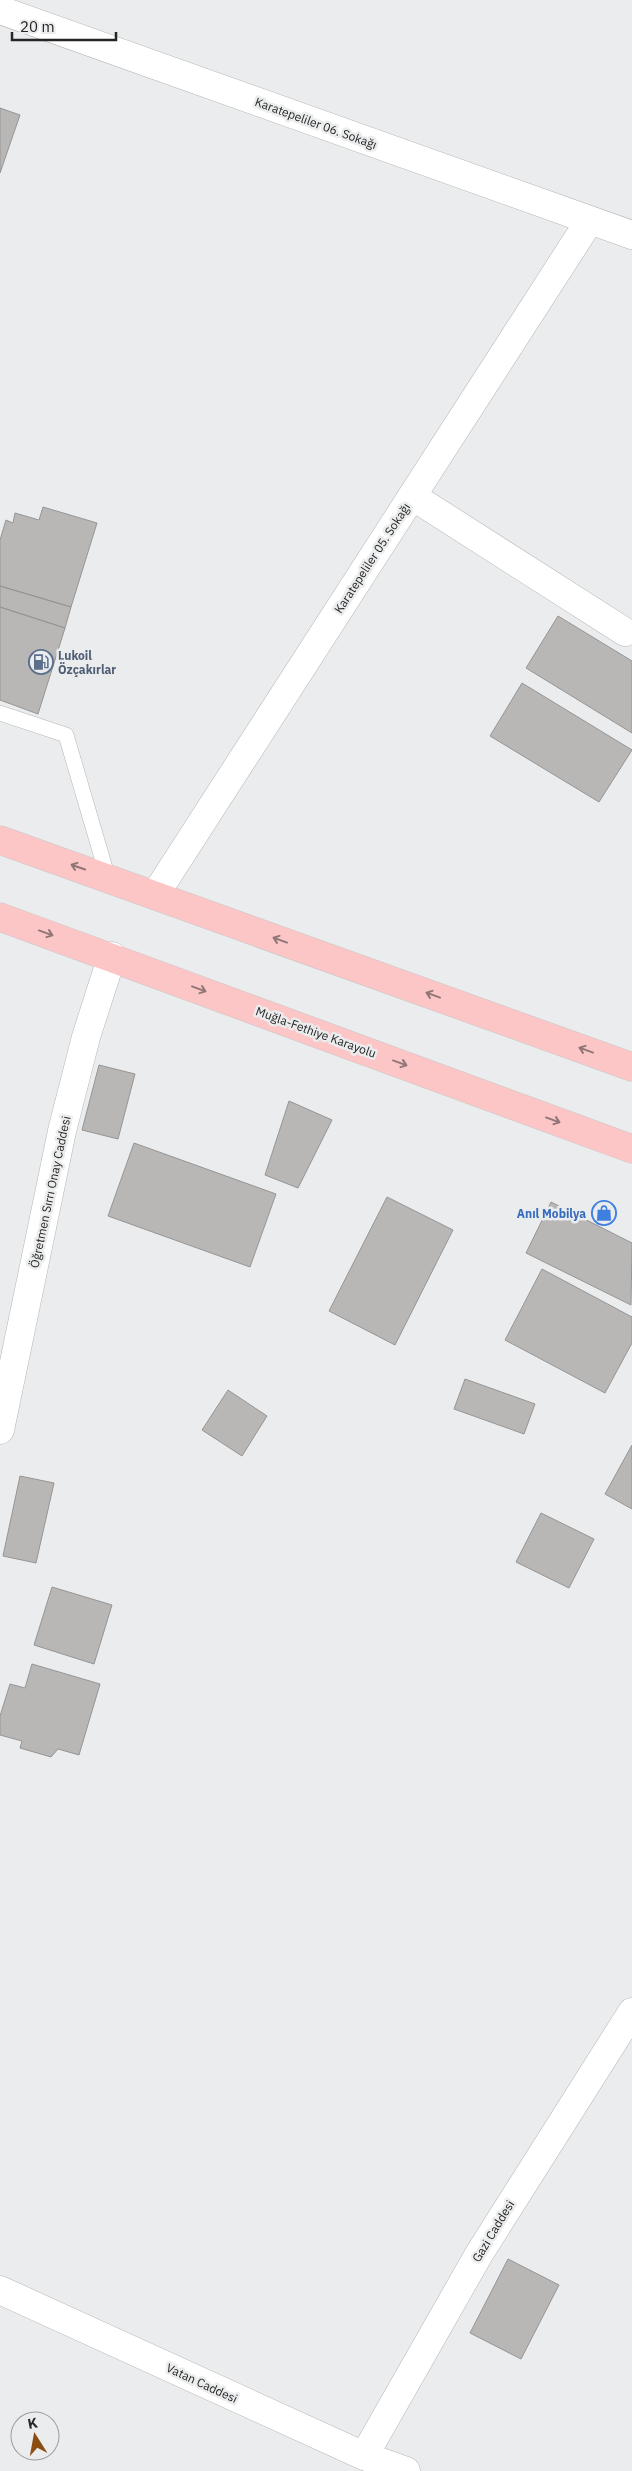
<svg xmlns="http://www.w3.org/2000/svg" width="632" height="2471" font-family="'IBM Plex Sans',sans-serif">
<style>
.building{fill:#b8b7b6;stroke:#969595}
.lines{fill:none;stroke-linecap:round;stroke-linejoin:round}
.lane-casing{stroke:#b6b7b8;stroke-width:16}
.street-casing{stroke:#b6b7b8;stroke-width:29}
.secondary-casing{stroke:#b6b7b8;stroke-width:29}
.highway-casing{stroke:#c6c6c6;stroke-width:29}
.lane{stroke:#fff;stroke-width:15}
.street{stroke:#fff;stroke-width:28}
.secondary{stroke:#fff;stroke-width:28}
.highway{stroke:#fcc6c7;stroke-width:28}
.oneway{stroke:#907676}
.labels{text-anchor:middle;dominant-baseline:central;stroke-width:5;stroke-linejoin:round;paint-order:stroke}
.street-label{font-size:12px;fill:#252525;stroke:#ebeced}
.service-label{font-size:12px;font-weight:bold;fill:#4e5e75;stroke:#ebeced;text-anchor:start}
.shop-label{font-size:12px;font-weight:bold;fill:#366cbe;stroke:#ebeced;text-anchor:end}
</style>
<rect width="100%" height="100%" fill="#ebeced"/>
<path class="building" d="M0,108l20,7 -20,58z
M43,507l54,16 -26,84 -71,-21v-46l6,-20 7,3 2,-10 24,7z
M0,586l71,21 -6,21 -65,-21z
M0,607l65,21 -27,86 -38,-14z
M558,616l74,45v72l-106,-65z
M522,683l110,67 -33,52 -109,-66z
M99,1065l36,9 -17,65 -36,-9z
M289,1101l43,19 -34,68 -33,-13z
M134,1143l142,51 -26,73 -142,-51z
M387,1197l66,33 -58,115 -66,-34z
M551,1202l81,41 -1,62 -105,-52z
M542,1269l90,48v26l-27,50 -100,-53z
M465,1379l70,25 -11,30 -70,-25z
M228,1390l39,26 -25,40 -40,-26z
M632,1445v64l-27,-15z
M20,1476l34,7 -18,80 -33,-7z
M541,1513l53,26 -25,49 -53,-26z
M52,1587l60,18 -18,59 -60,-19z
M32,1664l68,20 -21,71 -21,-6 -7,8 -31,-9 2,-7 -22,-6v-19l10,-32 15,4z
M508,2259l51,26 -38,74 -51,-26z"/>
<g class="lines">
<defs>
<path id="lane" d="M0,713l66,22 42,143"/>
<path id="street" d="M0,10l632,225
M412,496l213,136
M155,895l435,-675"/>
<path id="secondary" d="M0,1430l62,-299 24,-94 26,-81
M0,2290l364,166 42,15
M364,2456l115,-202 153,-242"/>
<path id="highway" d="M0,840l632,227
M0,917l632,232"/>
</defs>
<use href="#lane" class="lane-casing"/>
<use href="#street" class="street-casing"/>
<use href="#secondary" class="secondary-casing"/>
<use href="#highway" class="highway-casing"/>
<use href="#lane" class="lane"/>
<use href="#street" class="street"/>
<use href="#secondary" class="secondary"/>
<use href="#highway" class="highway"/>
</g>
<defs><path id="oneway-shaft" d="M-6 0H5M1.5-3L5.5 0L1.5 3" fill="none" stroke-width="1.6" stroke-linecap="round" stroke-linejoin="round" transform="scale(1.25)"/></defs>
<g class="oneway">
<use href="#oneway-shaft" transform="translate(78 867) rotate(-161)"/>
<use href="#oneway-shaft" transform="translate(46 933) rotate(20)"/>
<use href="#oneway-shaft" transform="translate(280 940) rotate(-160)"/>
<use href="#oneway-shaft" transform="translate(199 989) rotate(20)"/>
<use href="#oneway-shaft" transform="translate(433 995) rotate(-160)"/>
<use href="#oneway-shaft" transform="translate(586 1050) rotate(-160)"/>
<use href="#oneway-shaft" transform="translate(400 1063) rotate(20)"/>
<use href="#oneway-shaft" transform="translate(553 1120) rotate(20)"/>
</g>
<defs>
<symbol id="fuel-ring" viewBox="-11 -11 22 22"><circle r="9.5" fill="#ebeced" stroke="#5c6f8a" stroke-width="1.5"/><path d="M-5.5-6h7V0h2V4h1.3V-2.5L3-4.5l.8-.8L6-3V5H2.5V1h-1V6h-7ZM-4.2-4.7v3.2H.2V-4.7Z" fill="#5c6f8a"/></symbol>
<symbol id="shop-ring" viewBox="-11 -11 22 22"><circle r="9.5" fill="#ebeced" stroke="#3f7fe0" stroke-width="1.5"/><path d="M-5-2.5h2.3a2.7 3.5 0 0 1 5.4 0H5L5.5 6h-11ZM-1.5-2.5h3a1.5 2.3 0 0 0-3 0Z" fill="#3f7fe0"/></symbol>
</defs>
<g fill-rule="evenodd">
<use href="#fuel-ring" x="27" y="648" width="28" height="28"/>
<use href="#shop-ring" x="590" y="1199" width="28" height="28"/>
</g>
<g class="labels">
<g class="street-label">
<text transform="translate(316 123) rotate(20)">Karatepeliler 06. Sokağı</text>
<text transform="translate(372 558) rotate(-57)">Karatepeliler 05. Sokağı</text>
<text transform="translate(316 1032) rotate(20)">Muğla-Fethiye Karayolu</text>
<text transform="translate(50 1192) rotate(-78)">Öğretmen Sırrı Onay Caddesi</text>
<text transform="translate(493 2231) rotate(-59)">Gazi Caddesi</text>
<text transform="translate(202 2383) rotate(25)">Vatan Caddesi</text>
</g>
<g class="service-label">
<text x="58" y="655">Lukoil<tspan x="58" dy="14">Özçakırlar</tspan></text>
</g>
<g class="shop-label">
<text x="586" y="1213">Anıl Mobilya</text>
</g>
</g>
<g transform="translate(35 2436) rotate(349)"><circle r="24" fill="#ebeced" stroke="#9c9c9d"/>
<path d="M0-4L9 19L0 12L-9 19Z" fill="#8c4d13"/>
<text y="-8" font-size="14" font-weight="bold" text-anchor="middle" fill="#252525">K</text>
</g>
<path d="M12 32v8h104v-8" fill="none" stroke="#252525" stroke-width="2.5"/>
<text x="20" y="32" font-size="15" fill="#252525" stroke="#ebeced" stroke-width="4" paint-order="stroke">20 m</text>
</svg>
